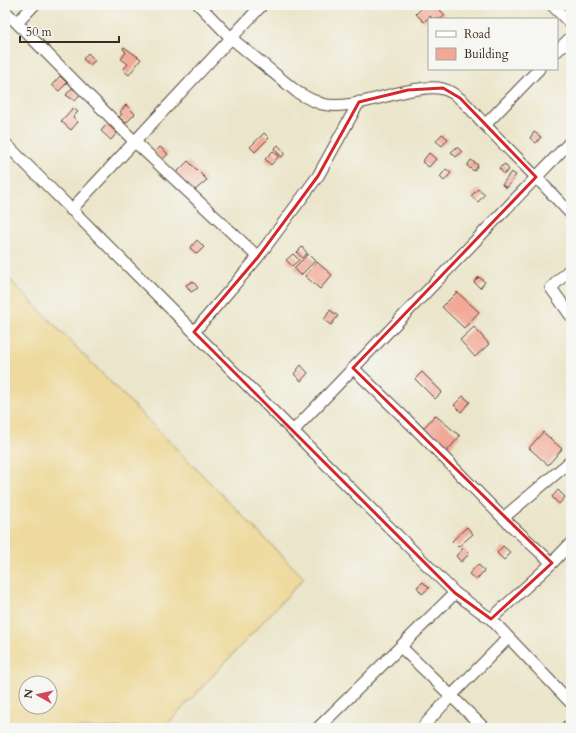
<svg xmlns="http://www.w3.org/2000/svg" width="576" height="733" font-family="Cardo,serif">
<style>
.sand{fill:#eeda9e;stroke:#94825e;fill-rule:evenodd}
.building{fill:#f2a897}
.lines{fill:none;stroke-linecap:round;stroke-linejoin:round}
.minor-casing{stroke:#554638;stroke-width:13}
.minor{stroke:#fff;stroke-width:11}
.marked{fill:none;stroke:#d62828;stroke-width:3;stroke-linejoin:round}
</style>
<rect width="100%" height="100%" fill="#f6f6f2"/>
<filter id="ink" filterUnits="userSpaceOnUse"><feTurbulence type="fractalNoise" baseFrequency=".025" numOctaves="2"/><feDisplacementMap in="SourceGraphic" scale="8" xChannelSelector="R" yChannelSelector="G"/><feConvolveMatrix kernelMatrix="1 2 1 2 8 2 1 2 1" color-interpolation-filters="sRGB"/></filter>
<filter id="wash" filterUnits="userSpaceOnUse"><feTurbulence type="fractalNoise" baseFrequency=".012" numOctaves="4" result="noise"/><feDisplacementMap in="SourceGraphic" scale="16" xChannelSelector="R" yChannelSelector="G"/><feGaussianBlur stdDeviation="0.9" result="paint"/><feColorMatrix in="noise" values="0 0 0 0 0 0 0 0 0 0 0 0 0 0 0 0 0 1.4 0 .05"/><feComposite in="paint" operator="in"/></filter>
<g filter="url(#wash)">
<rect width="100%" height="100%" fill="#ebe6cb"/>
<path class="sand" d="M5,275l299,303 -140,150h-159zM26,683h24v24h-24z"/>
<g id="blocks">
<path class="building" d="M425,5h10l10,10 -4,4h-10l1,-1 -2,-2 -6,6 -8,-8z
M124,47l17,12 -12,16 -6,-5 5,-6 -7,-5 5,-7 -3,-3z
M88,53l7,7 -5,5 -7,-6z
M60,76l7,7 -8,8 -7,-6z
M72,88l8,6 -5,7 -9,-6z
M126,105l9,9 -9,9 -7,-6 3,-3 -2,-2z
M73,108l5,4 -5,5 5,5 -7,8 -10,-9z
M107,124l10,9 -6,7 -10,-9z
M534,132l7,5 -5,6 -6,-5z
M264,133l5,5 -14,14 -5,-5z
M442,134l6,5 -6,7 -6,-5z
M278,145l7,8 -3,4 -8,-8z
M160,147l8,7 -6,6 -8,-7z
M457,147l5,5 -6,5 -5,-5z
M273,151l6,5 -8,9 -6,-6z
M429,153l7,6 -7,8 -7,-5z
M471,160l7,5 -4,6 -7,-5z
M188,161l19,19 -13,11 -19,-17z
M505,164l4,6 -5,4 -5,-6z
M446,169l5,4 -7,8 -4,-4z
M511,172l5,3 -9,13 -5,-3z
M478,189l7,5 -7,8 -7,-6z
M197,240l7,7 -7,7 -7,-6z
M302,247l5,6 -5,5 -5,-6z
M293,254l6,6 -7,6 -6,-6z
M308,254l7,7 -14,14 -7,-7z
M317,262l15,13 -12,14 -15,-13z
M479,277l6,5 -5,6 -6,-6z
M193,281l5,7 -7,4 -5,-7z
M457,292l22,20 -15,16 -22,-21z
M330,310l8,6 -7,9 -7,-5z
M474,327l15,17 -14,13 -15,-17z
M301,365l7,8 -7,8 -7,-7z
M422,372l20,20 -7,7 -20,-20z
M463,396l7,6 -9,10 -7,-7z
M435,415l25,21 -14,16 -25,-21z
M543,432l19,17 -14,16 -19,-17z
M558,490l7,7 -6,7 -7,-7z
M467,527l6,7 -15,13 -6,-6z
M503,546l8,7 -7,7 -7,-7z
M463,548l6,6 -8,8 -5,-6z
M478,564l6,7 -8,9 -7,-6z
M423,582l6,6 -7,6 -5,-7z
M564,721l7,7h-13z"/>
</g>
</g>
<g filter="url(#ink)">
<use href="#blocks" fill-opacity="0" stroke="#554638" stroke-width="1"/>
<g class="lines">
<defs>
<path id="minor" d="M199,5l32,33 66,54c8,5 16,9 25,12 28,7 68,-12 97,-15 7,-1 17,-2 24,0 16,4 31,24 42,36
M552,5l19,19
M5,11l130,131 123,115 -64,75
M17,23l17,-18
M557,51l14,-14
M539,69l-54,56 51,52 35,37
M5,143l450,450 36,26 80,84
M71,210l191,-205
M258,257l60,-81 41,-74
M571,268l-20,20 20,28
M353,368l61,59 89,91 49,45
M293,431l278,-290
M503,518l68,-57
M491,619l61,-56 19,-20
M401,647l83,81
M318,728l137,-135
M422,728l29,-32 57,-58"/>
</defs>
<use href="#minor" class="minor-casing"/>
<use href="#minor" class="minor"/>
</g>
</g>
<path class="marked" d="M443,88l17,10 76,79 -183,191 199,195 -61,56 -36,-26 -261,-261 64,-75 60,-81 41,-74 49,-12z"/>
<rect width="576" height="733" fill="none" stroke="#f6f6f2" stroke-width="20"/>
<rect x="428" y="18" width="130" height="52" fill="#f6f6f2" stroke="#aba49d"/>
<rect x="436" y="31" width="20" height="6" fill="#ffffff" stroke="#aba49d"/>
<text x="464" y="38" font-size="12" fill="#3b2a1e">Road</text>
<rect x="436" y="48" width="20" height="12" fill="#f2a897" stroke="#aba49d"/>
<text x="464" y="58" font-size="12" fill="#3b2a1e">Building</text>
<g transform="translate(38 695) rotate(278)"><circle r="19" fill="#f6f6f2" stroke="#aba49d"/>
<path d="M0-3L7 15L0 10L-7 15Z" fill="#d1495b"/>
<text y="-6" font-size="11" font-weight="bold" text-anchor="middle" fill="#3b2a1e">N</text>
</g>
<path d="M20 36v6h99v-6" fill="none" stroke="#3b2a1e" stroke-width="2"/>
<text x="26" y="36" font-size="12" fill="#3b2a1e" stroke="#f6f6f2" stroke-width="3" paint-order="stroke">50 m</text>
</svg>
